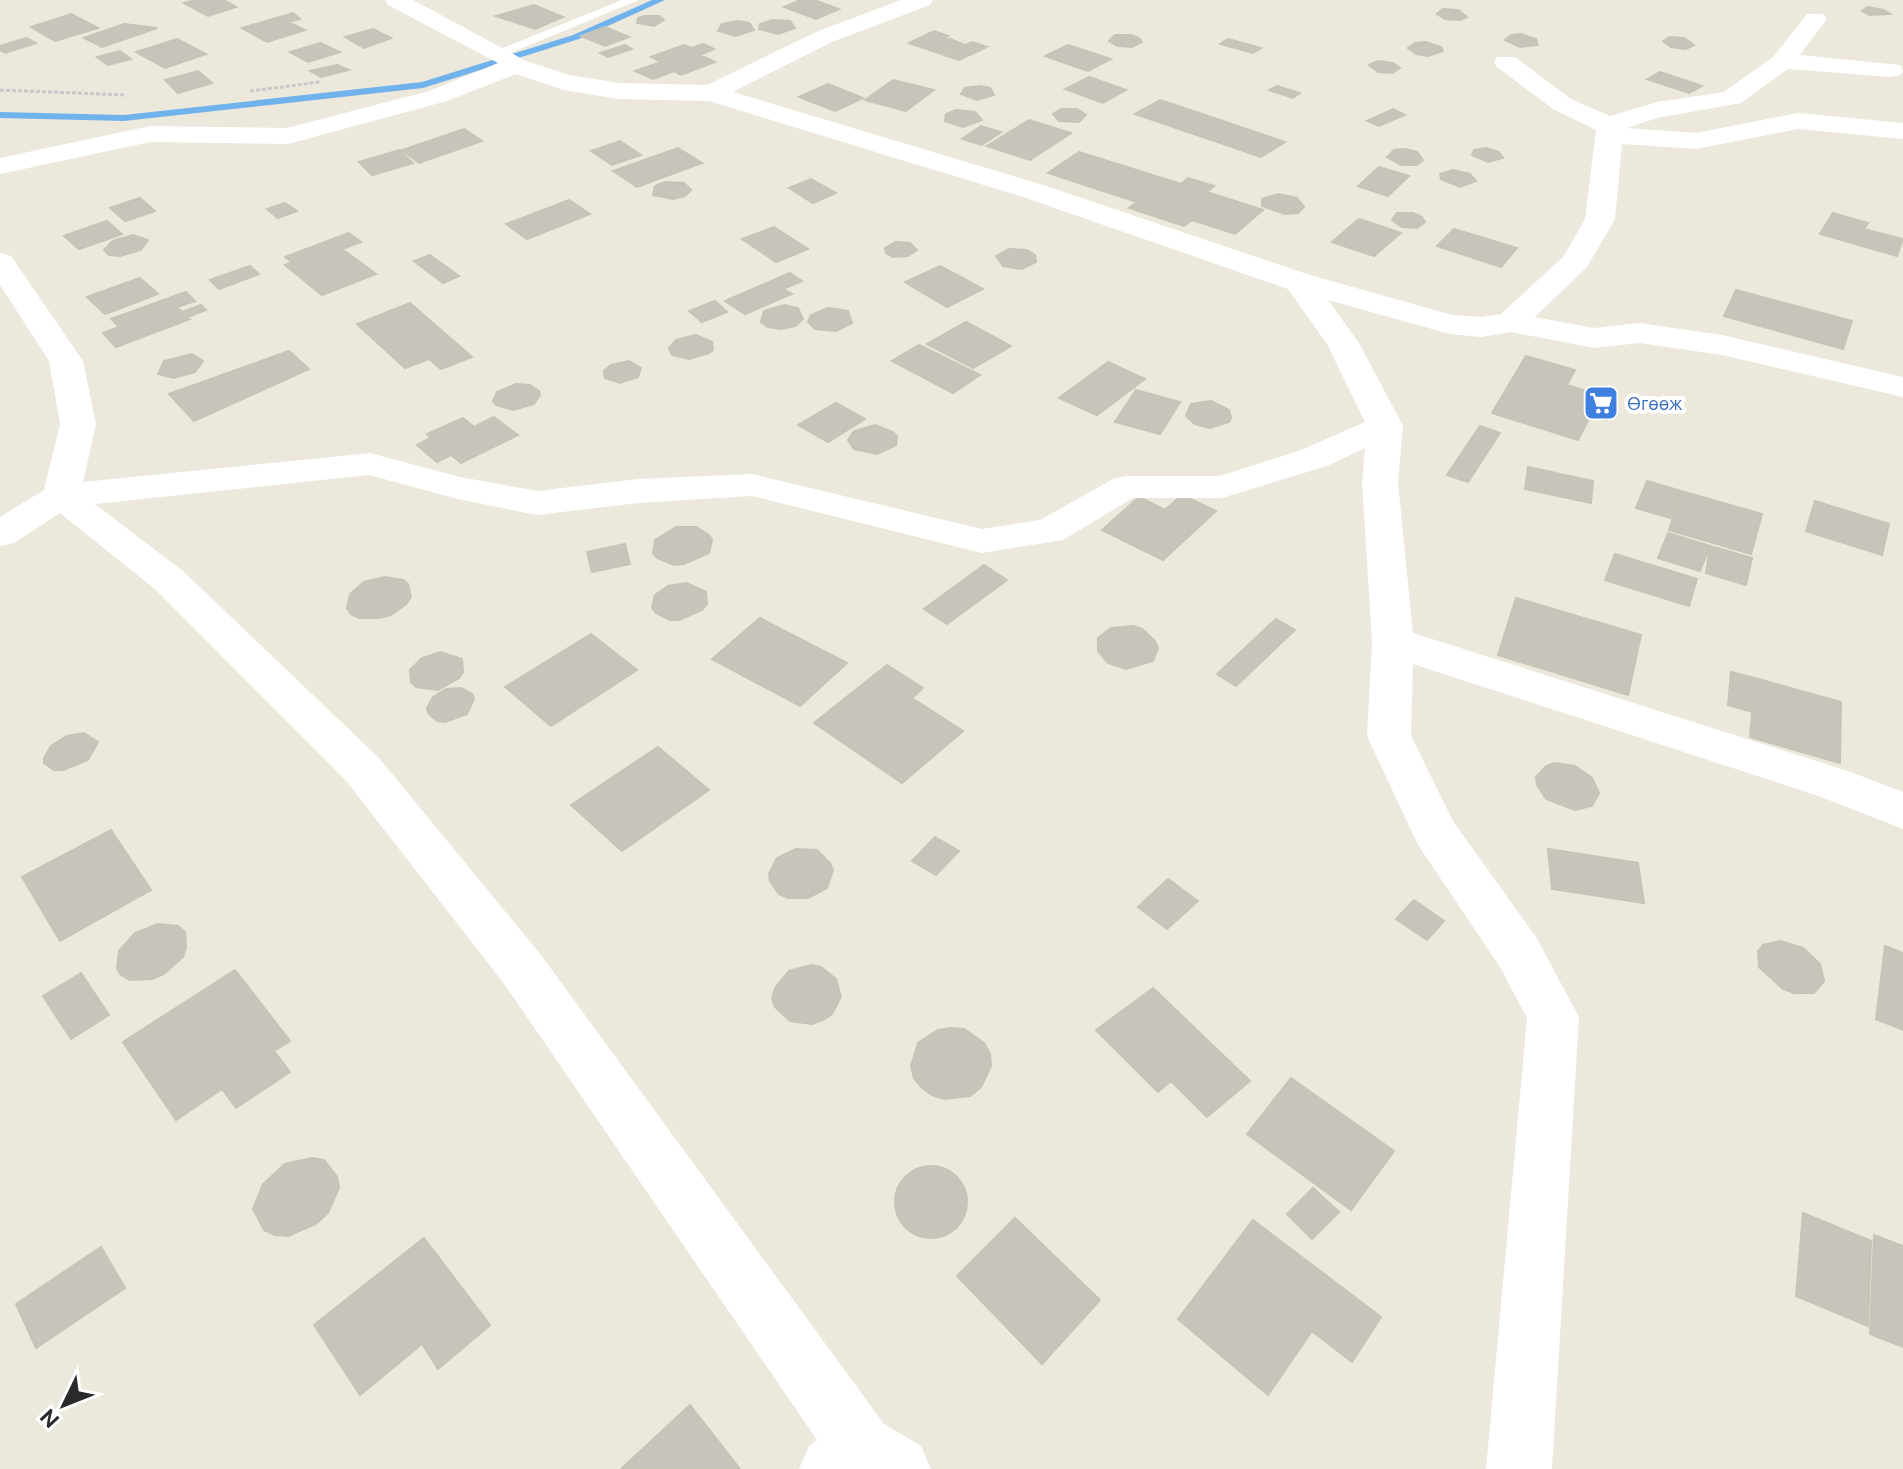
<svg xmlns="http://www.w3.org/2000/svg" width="1903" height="1469" font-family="Ubuntu,sans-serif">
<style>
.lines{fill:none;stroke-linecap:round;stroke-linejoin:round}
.stream{fill:#70b2ec;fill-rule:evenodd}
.building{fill:#c7c5bb;stroke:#c7c4b6;stroke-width:2}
.path{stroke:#c8c8c8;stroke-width:3;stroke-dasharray:4 2;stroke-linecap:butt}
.lane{fill:#fff;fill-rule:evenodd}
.street{fill:#fff;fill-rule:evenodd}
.labels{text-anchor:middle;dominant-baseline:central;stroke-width:8;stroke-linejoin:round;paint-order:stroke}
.far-shop-label{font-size:18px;fill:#366cbe;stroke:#fff;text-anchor:start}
</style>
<rect width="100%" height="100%" fill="#ece8dc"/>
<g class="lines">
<path class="stream" d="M652,0h13l-86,39 -156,49 -299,33 -124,-3v-6l124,3 298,-33 151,-47z"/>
</g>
<path class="building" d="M196,0h28l12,7 -28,9 -24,-13z
M801,0h13l25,9 -23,10 -32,-12z
M534,5l29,12 -28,12 -39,-13z
M1867,7l17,3 6,4 -20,1 -8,-4z
M1443,9l15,1 9,7 -7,3 -15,-1 -8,-5z
M293,13l7,6 -12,3 17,8 -38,12 -25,-14z
M71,14l27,14 -43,13 -24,-14z
M645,16h14l5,4 -10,6 -17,-3 1,-5z
M773,20l17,1 5,7 -17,6 -19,-5 1,-5z
M738,21l11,2 5,7 -18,6 -18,-5 4,-7z
M124,24l33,4 -55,19 -18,-9z
M605,27l24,10 -24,9 -24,-10z
M373,29l18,9 -27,10 -19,-11z
M934,31l14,5 -3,1 18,7 -22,10 -32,-11z
M1521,34l15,5 2,6 -18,2 -15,-7 6,-5z
M1115,35h16l8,3 3,4 -10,5 -14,-1 -9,-5z
M1670,37l14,1 10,7 -8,4 -15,-2 -8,-6z
M26,38l10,5 -31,10 -5,-3v-4z
M177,39l29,15 -41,14 -29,-16z
M1228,39l33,9 -8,5 -33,-9z
M972,42l15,5 -28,13 -15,-5z
M1426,42l15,5 2,4 -15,5 -12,-2 -8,-6 7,-5z
M320,43l20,9 -32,10 -18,-10z
M703,44l11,5 -14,6 15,7 -34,13 -7,-4 -21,8 -18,-8 26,-9 -10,-5 33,-12 8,3z
M625,45l7,4 -24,8 -8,-4z
M1068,45l43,14 -23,12 -43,-15z
M120,51l11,8 -23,6 -11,-8z
M1378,61l15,2 7,5 -8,5 -14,-1 -9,-7z
M337,65l12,5 -28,7 -11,-6z
M198,71l14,12 -34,10 -13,-13z
M1660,72l42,14 -13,7 -42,-14z
M1089,77l37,13 -23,13 -38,-14z
M893,80l41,10 -28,21 -41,-11z
M828,84l35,14 -28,13 -36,-14z
M980,86l10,2 4,7 -17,5 -16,-6 4,-6z
M1277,86l23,7 -7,5 -24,-8z
M1160,100l54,18 71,24 -24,15 -126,-43z
M1061,109h16l9,6 -7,7 -20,-1 -6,-7z
M1393,109l12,6 -26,11 -12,-5z
M956,110l19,2 7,8 -19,7 -18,-6 1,-7z
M1029,120l42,13 -41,27 -43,-14z
M981,126l20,6 -19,13 -20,-6z
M464,129l18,12 -63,22 -17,-13z
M620,141l21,14 -29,10 -21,-14z
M678,148l24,15 -65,24 -24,-16z
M1486,148l13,4 4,6 -15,4 -16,-7 2,-5z
M1405,149l12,3 6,8 -6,5h-16l-14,-8 7,-7z
M399,150l14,13 -41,12 -13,-13z
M1079,152l102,32 7,-6 26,8 -7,6 56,18 -28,24 -43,-14 -8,6 -55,-18 8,-6 -89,-29z
M1379,167l30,9 -21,20 -30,-10z
M1453,170l17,4 6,7 -16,6 -19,-8 -1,-5z
M811,179l25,14 -23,10 -24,-15z
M665,182l19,1 7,7 -6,6 -12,3 -20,-4 2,-9z
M1278,194l19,4 7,9 -6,6 -13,1 -23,-8v-7z
M140,198l15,13 -30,10 -15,-13z
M569,200l21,14 -63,25 -21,-15z
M285,203l12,8 -19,7 -11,-9z
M1397,213h16l9,4 3,5 -8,6 -15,-1 -10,-7z
M1833,213l35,10 -4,6 39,10 -6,17 -77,-22z
M1359,219l42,14 -27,23 -42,-14z
M107,221l15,13 -43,15 -15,-13z
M774,227l34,22 -32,13 -34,-23z
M1454,229l63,19 -16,19 -64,-21z
M349,233l12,9 -19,7 34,25 -54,21 -37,-30 7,-3 -7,-5z
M133,235l15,5 -7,10 -21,6 -11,-1 -5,-5 9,-9z
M896,242l14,1 7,7 -9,6 -15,1 -7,-4 -1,-5z
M1009,249l18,1 8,5 1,7 -14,7 -19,-3 -7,-10z
M430,255l29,21 -16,7 -29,-22z
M250,266l9,8 -40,15 -9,-9z
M940,266l43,23 -36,18 -42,-25z
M790,273l12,8 -19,8 9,5 -47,20 -20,-13z
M140,278l18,16 -53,20 -18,-17z
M1736,290l116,31 -9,28 -119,-33z
M186,292l9,9 -18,6 5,5 19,-7 5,5 -19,7 3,2 -74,28 -13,-14 16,-6 -8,-8z
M715,301l12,11 -25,10 -13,-11z
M410,303l62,54 -31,12 -12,-10 -24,9 -48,-44z
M784,305l14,3 5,11 -8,7 -14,3 -13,-2 -7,-5 3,-11z
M828,308l20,3 4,12 -16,8 -21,-2 -7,-7 3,-7z
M966,322l45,24 -38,22 -46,-24z
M696,335l16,7 1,8 -4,3 -20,6 -17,-4 -3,-7 7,-8z
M919,345l61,30 -27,18 -61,-32z
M289,351l20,18 -115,52 -25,-27z
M192,354l11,7 -8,11 -21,6 -16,-4 6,-13z
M1526,356l49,14 -8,15 33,10 -2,4 17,6 -8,15 -16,-5 -13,25 -86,-27z
M629,361l12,7 -3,9 -18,6 -15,-5 -1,-7 7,-6z
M1108,362l37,17 -48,36 -38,-17z
M516,384l14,1 9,6 1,4 -6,9 -21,6 -17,-5 -3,-4 4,-9z
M1136,390l44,12 -20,32 -45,-12z
M1211,401l18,9 2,8 -2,4 -19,6 -15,-4 -9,-8 5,-12z
M836,403l29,16 -37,23 -30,-17z
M494,417l24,18 -57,28 -10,-8 -14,7 -20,-17 14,-7 -4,-4 36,-16 11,9z
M875,425l18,7 4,4 -1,9 -19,9 -23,-5 -6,-9 6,-9z
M1480,426l20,7 -32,49 -21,-7z
M1528,467l65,14 -2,22 -66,-14z
M1647,481l34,10 -10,27 -35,-10z
M1681,491l81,23 -11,40 -82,-24z
M1182,495l34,16 -53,49 -61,-30 37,-33 26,13z
M1815,501l74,23 -7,31 -76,-24z
M676,527h20l13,8 3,5 -3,13 -25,11 -10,1 -17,-7 -4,-5 2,-13z
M1668,533l42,13 -10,25 -42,-13z
M625,544l5,20 -38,8 -5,-20z
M1710,546l42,12 -6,27 -40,-12z
M1615,554l82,25 -8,27 -84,-26z
M984,565l23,15 -60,44 -23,-15z
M385,577l18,3 5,4 3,13 -5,7 -15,11 -11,3h-21l-8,-4 -4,-6 3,-14 14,-12z
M686,583l20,9 1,12 -5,6 -23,10h-9l-14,-7 -4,-5 3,-13 13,-9z
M1516,598l125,37 -13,60 -130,-40z
M760,618l87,45 -47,43 -88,-47z
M1276,619l19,11 -59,56 -19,-12z
M1133,626l9,3 13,12 3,7 -5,13 -27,8 -18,-6 -10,-12v-13l13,-10z
M591,634l46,36 -86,56 -46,-39z
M440,652l22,7 1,13 -4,6 -21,12 -22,-3 -5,-5 -1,-12 12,-12z
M887,665l36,23 -11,10 51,33 -61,52 -88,-60z
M1731,672l24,6 -3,34 -24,-7z
M1755,678l86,24 -1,61 -90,-26z
M461,688l11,6 2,5 -7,15 -22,8 -8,-1 -9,-8 -1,-5 6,-11 13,-8z
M84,733l14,9 -10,18 -25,10h-9l-10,-7v-5l7,-12 16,-10z
M658,747l51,43 -87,61 -51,-46z
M1554,763l21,3 17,12 7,15 -7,13 -17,4 -29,-11 -9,-14 -1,-8 10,-11z
M111,830l40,60 -91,51 -38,-64z
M935,837l24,14 -23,24 -24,-14z
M796,849l21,1 13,13 3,7 -6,18 -19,10h-20l-9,-4 -9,-13 -1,-7 8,-16z
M1548,849l90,14 6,40 -92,-14z
M1168,879l30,22 -31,28 -29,-22z
M1414,900l30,21 -17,19 -31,-21z
M158,924l20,2 7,6 1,16 -3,9 -19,17 -12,5 -22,1 -9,-5 -4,-7 2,-17 16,-18z
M1780,941l23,7 17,16 4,17 -10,12h-20l-11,-4 -24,-22 -1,-16 5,-6z
M1885,946l18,7v77l-27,-11z
M811,965l10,2 15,12 5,18 -9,17 -9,6 -11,4 -22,-3 -15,-14 -3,-9 3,-10 14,-17z
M235,970l55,71 -16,10 16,21 -54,36 -14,-19 -46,31 -53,-78z
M81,973l28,42 -38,24 -28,-43z
M1153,988l97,93 -43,36 -36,-36 -13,11 -62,-62z
M951,1028l13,1 20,14 6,11 1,12 -10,21 -11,9 -26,3 -12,-4 -11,-8 -7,-9 -3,-12 7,-23 20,-13z
M1291,1078l103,73 -43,59 -104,-76z
M312,1158l12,2 13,17 2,11 -11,25 -12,11 -28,12 -13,-1 -11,-5 -11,-21 10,-25 22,-20z
M895 1202a36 36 0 1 1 72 0a36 36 0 1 1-72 0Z
M1313,1188l26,24 -27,27 -25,-25z
M1803,1213l68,28 -3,85 -72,-30z
M1015,1218l85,82 -58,64 -85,-88z
M1253,1220l128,97 -29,45 -40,-31 -44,64 -90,-76z
M1874,1235l29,11v101l-33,-13z
M424,1238l66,87 -52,44 -16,-25 -62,51 -46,-70z
M101,1247l24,41 -89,60 -20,-44z
M690,1405l50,64h-119z"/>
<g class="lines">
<path class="path" d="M0,90l126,5
M250,91l70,-9"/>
<path class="lane" d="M622,0h17l-136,56 -12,-3z"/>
<path class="street" d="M385,0h28l113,61 43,14 50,8 88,2 109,-53 85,-32h32l-3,5 -98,37 -99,50 310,93 267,90 142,40 29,2 20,-3 63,-58 21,-37 11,-89 -43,-21 -56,-42 -3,-5 3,-5h18l56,42 39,17 47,-14 67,-10 50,-36 33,-42h16l4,5 -27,36 100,10 3,6 -3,4 -9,2 -103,-8 -47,34 -84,15 -30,10 69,5 102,-20 105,10v16l-105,-10 -102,20 -74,-5 -7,75 -28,48 -52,50 59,11 45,-5 83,12 181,42v20l-181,-42 -83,-12 -45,5 -83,-16 -30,5 -31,-3 -122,-34 31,43 44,83 -5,56 15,151 435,138 55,21v37l-87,-34 -403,-131 -2,72 42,85 83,116 43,80 -27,452h-66l41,-451 -27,-51 -82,-122 -51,-109 5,-94 -10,-160 3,-34 -38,18 -105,32h-89l-70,42 -81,13 -230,-57 -114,7 -101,12 -79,-16 -89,-24 -274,29 89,68 195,186 162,197 343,469 37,22 10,23h-132l10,-23 8,-6 -312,-455 -158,-203 -191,-192 -96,-77 -46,30 -14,3v-29l44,-27 16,-66 -11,-63 -49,-76v-32l11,3 72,105 13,63 -13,58 287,-29 90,24 77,14 101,-12 114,-5 230,55 58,-9 73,-41 13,-3h94l81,-26 64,-28 -38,-78 -39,-55 -265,-92 -314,-96 -90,-2 -55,-9 -48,-16 -69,27 -159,43 -138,-2 -150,32v-16l150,-32 137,2 142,-37 69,-28 -110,-58z"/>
</g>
<defs>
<symbol id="supermarket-square" viewBox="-11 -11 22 22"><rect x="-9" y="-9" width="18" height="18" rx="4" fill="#3f7fe0" stroke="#fff"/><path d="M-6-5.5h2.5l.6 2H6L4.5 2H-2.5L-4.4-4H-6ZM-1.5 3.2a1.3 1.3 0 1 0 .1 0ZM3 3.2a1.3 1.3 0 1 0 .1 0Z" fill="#fff"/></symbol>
</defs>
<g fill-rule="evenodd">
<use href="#supermarket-square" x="1581" y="383" width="40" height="40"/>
</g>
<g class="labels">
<g class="far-shop-label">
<text x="1627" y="403">Өгөөж</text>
</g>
</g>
<g transform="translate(64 1405) rotate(227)" stroke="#ffffff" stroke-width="6" paint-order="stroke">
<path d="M0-6L14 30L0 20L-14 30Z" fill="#2a2a2a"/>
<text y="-12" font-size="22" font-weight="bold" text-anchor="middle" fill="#2a2a2a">N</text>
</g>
</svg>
